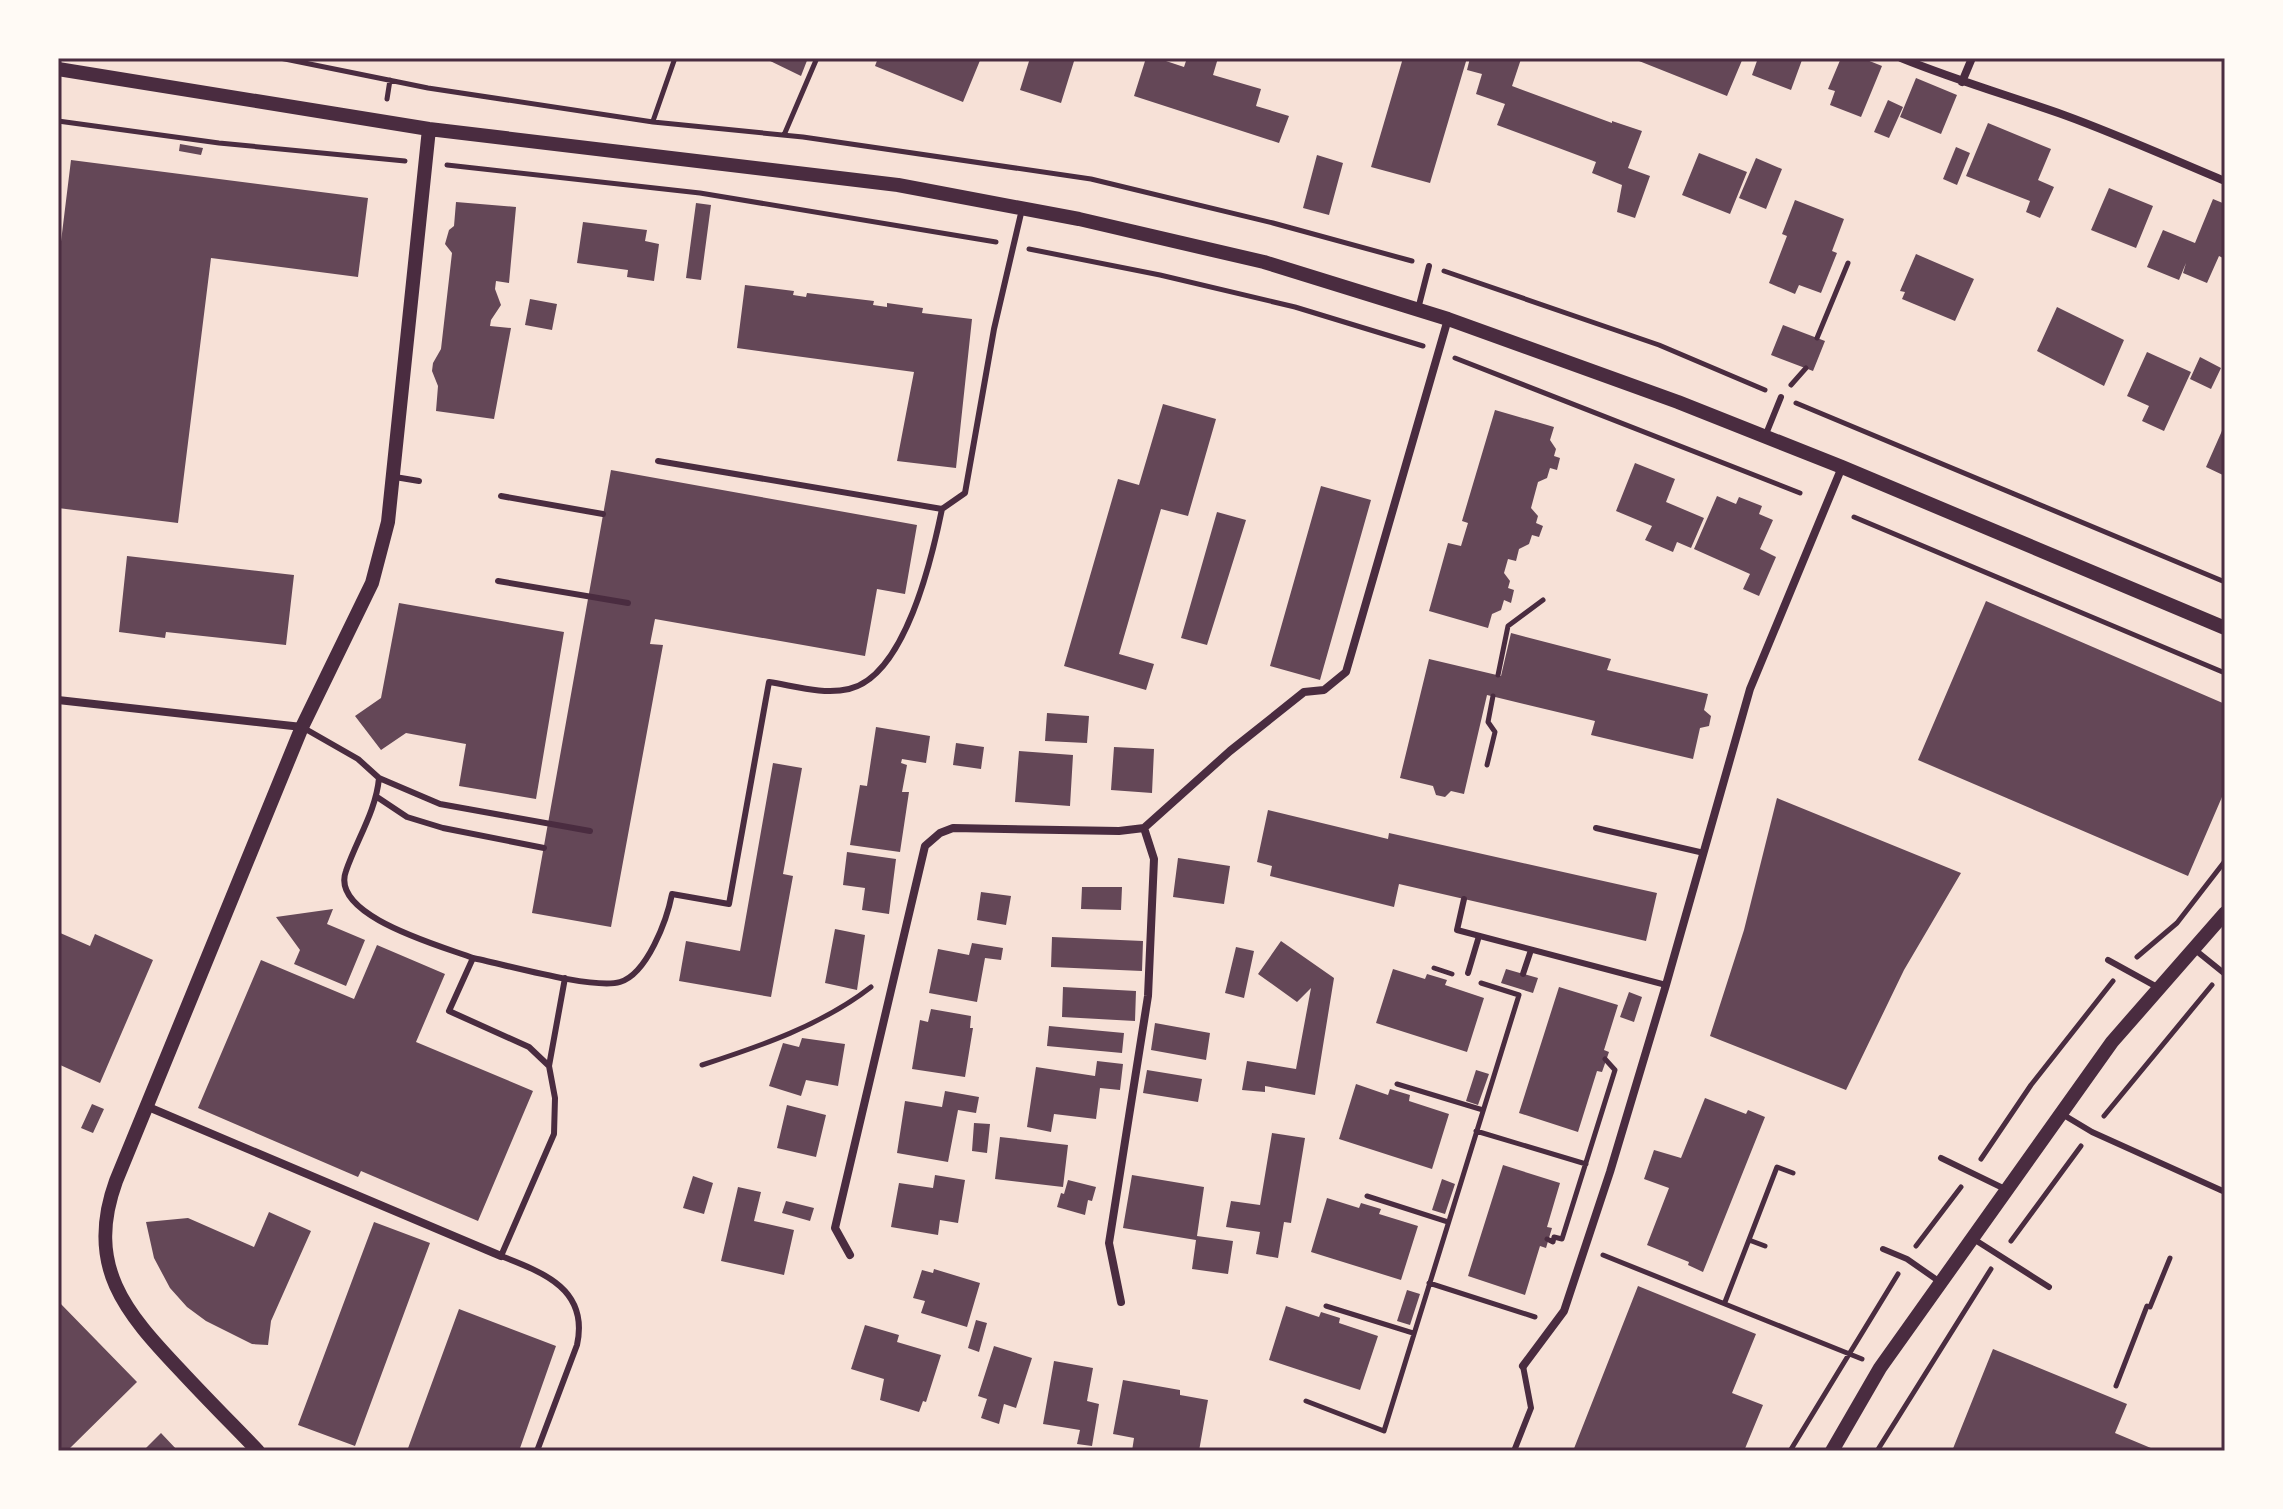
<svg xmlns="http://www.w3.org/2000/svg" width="2283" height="1509" font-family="'Nunito Sans',sans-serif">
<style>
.building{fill:#644757}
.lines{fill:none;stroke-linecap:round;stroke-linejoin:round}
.path{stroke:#4a2c40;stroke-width:5}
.service{stroke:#4a2c40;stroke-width:6}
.minor{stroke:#4a2c40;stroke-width:8}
.tertiary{stroke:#4a2c40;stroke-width:14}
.neatline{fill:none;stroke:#4a2c40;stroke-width:3}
</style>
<rect width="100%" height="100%" fill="#f7e1d7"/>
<path class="building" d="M764,58h44l-7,18z
M878,58h103l-18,44 -88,-36z
M1030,58h45l-14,45 -41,-13z
M1146,58h11l27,9 3,-9h31l-5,17 48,14 -5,17 33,10 -10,27 -145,-47z
M1403,58h64l-37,125 -59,-16z
M1470,58l51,1 -9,27 100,37v-2l30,10 -14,37 22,8 -15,42 -18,-6 5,-27 -30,-12 4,-11 -99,-37 8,-21 -29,-10 6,-20 -15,-4z
M1641,58h102l-16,38 -88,-35z
M1758,58l44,2 -11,30 -39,-15z
M1841,58h21l20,8 -21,51 -31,-12 5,-14 -7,-2z
M1916,78l41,17 -16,39 -41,-17z
M1888,100l15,7 -14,31 -15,-6z
M1988,123l63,26 -13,31 16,7 -14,31 -14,-6 4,-11 -64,-25z
M180,144l23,4 -2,7 -22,-4z
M1956,147l14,6 -13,32 -14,-6z
M1699,153l48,19 -17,42 -48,-19z
M1317,155l26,8 -14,52 -26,-7z
M1756,158l26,11 -16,40 -27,-11z
M71,160l297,38 -10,79 -147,-19 -33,265 -120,-15v-242z
M2109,188l44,18 -17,42 -45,-18z
M2213,199l12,5v55l-6,-3 -12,27 -24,-10 3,-10 -7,17 -32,-13 16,-37 32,13z
M1795,200l49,19 -12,32 5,2 -16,40 -22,-8 -4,9 -26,-11 18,-47 -5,-2z
M456,202l60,5 -7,76 -13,-2 -1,8 6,16 -10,15 -1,6 21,2 -17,91 -58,-8 2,-25 -6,-15 1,-8 8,-14 11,-96 -7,-9 4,-14 5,-4z
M696,203l15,2 -10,75 -15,-2z
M583,222l64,8 -2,11 14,3 -5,37 -27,-4 1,-7 -51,-7z
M1916,254l58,25 -19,42 -53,-22 3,-7 -5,-1z
M745,285l49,6 -1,4 13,2 1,-4 67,8 -1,4 14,2v-4l36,5 -1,5 50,6 -16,149 -59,-7 17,-89 -177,-24z
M530,299l27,5 -5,26 -27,-5z
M2057,307l67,33 -20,46 -67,-35z
M1783,325l42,16 -12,30 -42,-16z
M2147,352l44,20 -27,59 -22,-10 7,-15 -22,-10z
M2200,357l21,11 -10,21 -21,-10z
M1163,404l53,15 -28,97 -27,-7 -42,145 35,10 -8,26 -82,-24 54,-187 21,6z
M1495,410l59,17 -4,13 6,9 -2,7 6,2 -3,12 -7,-2 -3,10 -9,4 -7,26 7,8 -2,7 7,3 -4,11 -7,-2 -3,9 -10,5 -3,12 -8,-2 -4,14 6,8 -2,7 6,2 -3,13 -7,-3 -3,10 -9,4 -4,14 -59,-17 19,-68 13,3 7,-23 -6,-2z
M2225,424v52l-19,-9z
M1635,463l40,16 -9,23 38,16 -13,30 -14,-6 -4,10 -28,-12 7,-14 -36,-15z
M611,470l306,55 -12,69 -28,-5 -12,67 -210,-37 -5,25 13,1 -52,282 -79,-14z
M1321,486l50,14 -51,180 -50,-14z
M1717,496l19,8 3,-7 23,9 -3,8 14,6 -13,29 16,8 -17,39 -16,-7 7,-15 -56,-25z
M1217,512l29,8 -39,125 -26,-7z
M127,556l167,19 -8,70 -120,-13 -1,6 -46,-6z
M1986,601l239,103v86l-37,86 -270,-116z
M399,603l165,29 -28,167 -77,-13 7,-42 -60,-11 -25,17 -26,-34 26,-18z
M1511,633l100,26 -4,11 101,24 -4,16 7,6 -2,10 -9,2 -7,31 -102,-24 4,-14 -108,-26 -23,99 -13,-3 -6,6 -9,-2 -3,-9 -33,-8 29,-119 72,17z
M1047,713l42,3 -2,27 -42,-2z
M876,727l54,9 -4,27 -24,-4 -1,4 6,2 -5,27h7l-9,60 -50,-7 10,-60 7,1z
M956,743l28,4 -3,22 -28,-4z
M1114,747l40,2 -2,44 -41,-3z
M1019,751l54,4 -3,51 -55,-4z
M773,763l29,5 -19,106 10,2 -22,121 -92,-16 7,-40 54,10z
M1777,798l184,75 -57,97 -58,120 -136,-54 34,-106z
M1268,810l120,29 1,-6 268,60 -11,48 -247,-57 -5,23 -124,-31 2,-10 -15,-4z
M847,852l49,7 -7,55 -27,-4 3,-22 -22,-3z
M1178,858l52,8 -6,38 -51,-7z
M1082,887h40l-1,23 -40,-1z
M981,892l30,4 -5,29 -29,-5z
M333,909l-6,15 38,16 -19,46 -52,-22 6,-14 -24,-33z
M835,929l30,6 -8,55 -32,-7z
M58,932l32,14 5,-12 58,26 -53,123 -42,-19z
M1052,937l91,4 -1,30 -91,-4z
M1281,941l53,37 -19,117 -50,-9v6l-23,-2 5,-29 49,8 15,-81 -14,14 -39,-28z
M972,943l31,5 -2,12 -16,-2 -8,44 -48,-9 9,-44 31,6z
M377,945l68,29 -29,68 117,49 -55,130 -117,-50 -3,6 -160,-69 63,-148 93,39z
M1236,947l18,4 -10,47 -19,-5z
M1393,969l32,10 2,-5 20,6 -2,5 39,13 -17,54 -91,-29z
M1506,969l32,9 -5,15 -32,-10z
M1063,987l73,4 -1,30 -73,-4z
M1559,987l59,18 -14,45 5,2 -7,20 -5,-1 -19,61 -59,-19z
M1629,992l13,5 -8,25 -14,-5z
M931,1009l40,7 -1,12h3l-8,49 -53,-8 8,-49 8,2z
M1155,1023l55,10 -4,27 -55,-10z
M1049,1026l75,7 -2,20 -75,-7z
M802,1038l43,6 -7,42 -32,-6 -5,16 -32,-10 14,-43 16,4z
M1097,1061l26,3 -3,26 -20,-2 -4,31 -42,-5 -3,18 -24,-5 9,-60 59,9z
M1147,1070l55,9 -4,23 -55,-9z
M1476,1070l13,4 -11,31 -12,-4z
M1356,1084l32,11 2,-6 20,6 -1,6 40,13 -17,55 -93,-30z
M945,1091l34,6 -3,16 -18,-3 -10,52 -51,-9 8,-52 37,6z
M1705,1098l41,16 2,-4 17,7 -62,155 -15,-7 1,-3 -42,-17 22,-57 -25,-9 10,-29 27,8z
M92,1104l12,5 -11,24 -12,-5z
M787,1105l39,10 -10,42 -39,-9z
M974,1123l16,1 -3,29 -15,-2z
M1272,1133l33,5 -14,85 -7,-1 -6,36 -22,-4 4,-22 -34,-5 5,-26 29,4z
M1000,1137l68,8 -5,42 -68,-8z
M1503,1165l57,18 -13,44 5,1 -6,20 -6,-2 -15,49 -57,-19z
M935,1175l30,5 -7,43 -18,-3 -2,15 -47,-8 8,-44 34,5z
M1132,1175l72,12 -7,49 36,5 -5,33 -36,-5 4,-29 -73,-12z
M693,1176l20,7 -9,31 -21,-6z
M1442,1179l13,5 -10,30 -13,-4z
M1068,1180l28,7 -4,14 -4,-1 -3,15 -28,-8 4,-14 3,1z
M738,1187l23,5 -7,29 40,9 -10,45 -63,-14z
M1327,1198l32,10 2,-5 20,6 -2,5 39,12 -17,54 -90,-28z
M786,1201l28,7 -4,13 -28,-8z
M269,1212l42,19 -40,90 -3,24 -16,-1 -46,-23 -19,-14 -17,-19 -16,-30 -8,-36 42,-4 66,29z
M374,1222l56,21 -75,203 -57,-21z
M934,1269l46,14 -13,44 -46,-14 4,-12 -12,-3 9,-28 11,3z
M1638,1286l118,48 -24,59 31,12 -19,46h-171z
M1407,1290l13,4 -10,31 -13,-4z
M58,1301l79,81 -70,69h-9z
M1286,1306l33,11 2,-5 19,6 -1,5 39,13 -18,54 -91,-30z
M459,1309l97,37 -37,105h-112z
M976,1320l11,3 -8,29 -11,-4z
M865,1325l34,10 -2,7 44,13 -15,47 -3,-1 -4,11 -39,-12 4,-21 -33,-10z
M994,1346l38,12 -16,50 -12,-4 -5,20 -18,-6 6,-19 -9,-3z
M1993,1349l134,55 -12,29 43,18h-206z
M1054,1361l39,7 -6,33 12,3 -7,42 -15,-2 3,-14 -37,-6z
M1123,1380l57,10v5l28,5 -9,51h-67l2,-13 -21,-4z
M161,1433l17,18h-35z"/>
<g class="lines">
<path class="path" d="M280,58l148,30 225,34 150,15 288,42 182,44 139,38
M387,99l3,-19
M58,121l161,22 186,18
M653,121l22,-63
M784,135l33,-77
M447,165l253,28 296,49
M1029,249l131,26 135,32 128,39
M1444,271l215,74 106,45
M1817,338l31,-75
M1455,358l345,135
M1791,385l15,-17
M1796,403l429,179
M1854,517l371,156
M1498,675l10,-49 35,-26
M1487,765l8,-33 -7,-10 5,-26
M2137,957l40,-34 48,-62
M1434,968l18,6
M702,1065c59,-19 120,-40 169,-78
M1397,1084l86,26
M2104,1116l108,-131
M1476,1131l110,33
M1981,1159l50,-74 82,-104
M1367,1196l81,26
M1547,1239l6,3 1,-5 8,2 53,-169 -10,-11
M1749,1240l16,6
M2011,1241l70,-95
M1916,1246l45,-59
M1603,1255l259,104
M1429,1283l106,34
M1725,1302l52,-135 16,6
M1326,1306l87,27
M2150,1307l20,-49
M2116,1386l31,-80
M1306,1401l78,30 135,-436 -38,-12
M1790,1451l108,-177
M1877,1451l114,-182"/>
<path class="service" d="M1418,309l11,-43
M1766,434l15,-37
M658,461l284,48
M395,477l24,4
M501,496l102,18
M498,581l130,22
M302,727l56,32 21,19c-3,33 -22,61 -33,93 -17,45 96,75 127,87l-24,53 80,36 20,19 6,32 -1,36 -53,122c44,17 88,34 76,89l-40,106
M379,778l61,26 150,27
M377,797l30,20 36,11 101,20
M1596,828l108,25
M1464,899l-7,31 209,55
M2194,949l31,25
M473,958c30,6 121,32 147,24 27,-8 47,-62 52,-88l57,10 40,-222c26,4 54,13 80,7 56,-13 83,-131 93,-180l23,-16 29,-164 28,-120
M2108,960l49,27
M1468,973l11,-37
M1523,974l8,-24
M549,1066l16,-88
M2062,1114l30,18 133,60
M1941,1158l66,32
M1972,1238l77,49
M1883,1249l24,10 33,23
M1514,1451l17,-43 -8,-42"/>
<path class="minor" d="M1901,58c54,22 109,38 163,57 55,20 108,44 161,66
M1962,82l10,-24
M58,700l244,27
M146,1106l355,150
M850,1255l-15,-27 90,-382 15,-13 13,-5 166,3 25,-3
M1121,1302l-12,-59 39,-247 6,-137 -10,-31 86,-77 74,-59 20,-2 22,-18 102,-353
M1523,1366l41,-55 46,-139 56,-187 84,-296 92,-222"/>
<path class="tertiary" d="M58,69l371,60 469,56 181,34 185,43 184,57 230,83 164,65 383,161
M258,1451c-26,-27 -52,-53 -77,-80 -56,-59 -96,-105 -65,-190l186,-454 70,-144 16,-61 41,-393
M1832,1451l48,-83 232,-326 113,-129"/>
</g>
<rect width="2283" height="1509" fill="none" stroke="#fffaf5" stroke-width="120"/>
<rect x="60" y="60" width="2163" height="1389" class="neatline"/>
</svg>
